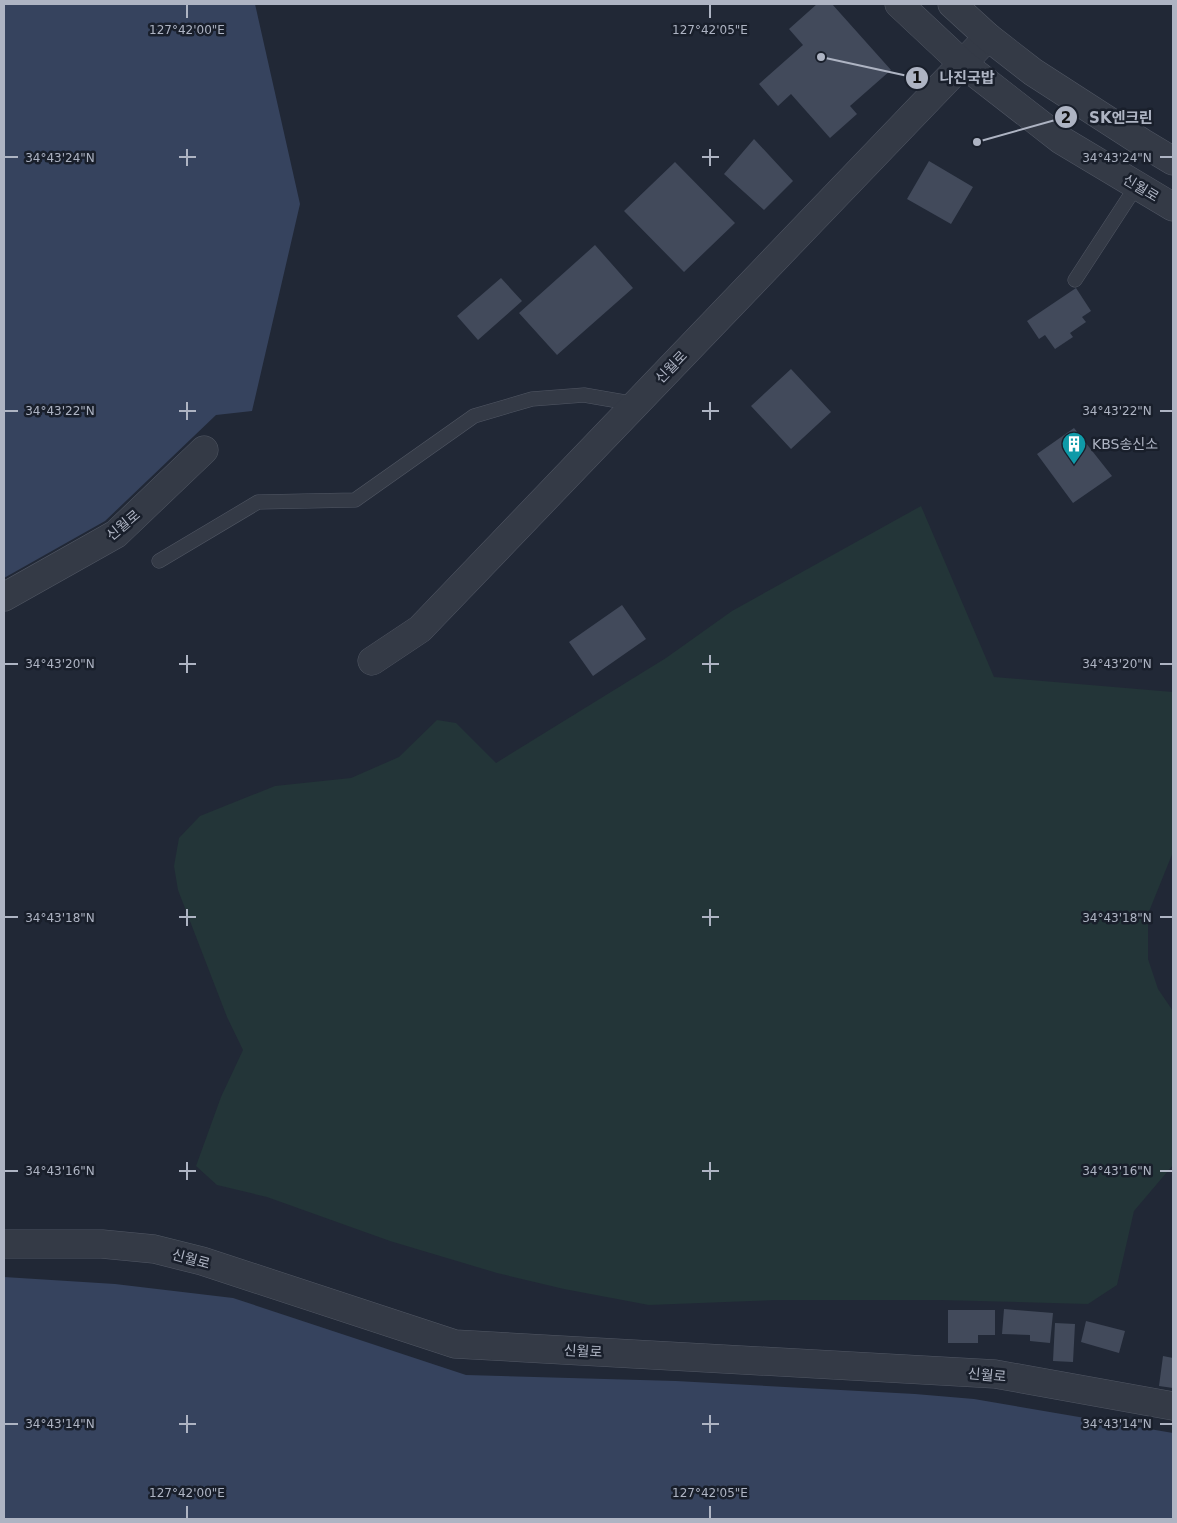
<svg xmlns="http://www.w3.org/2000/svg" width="1177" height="1523" font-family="'DejaVu Sans','Noto Sans KR',sans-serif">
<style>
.green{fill:#233538}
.water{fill:#36435e}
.building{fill:#424a5b}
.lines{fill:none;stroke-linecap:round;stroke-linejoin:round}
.service-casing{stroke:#515764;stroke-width:15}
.minor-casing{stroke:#515764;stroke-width:29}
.tertiary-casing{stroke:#515764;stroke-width:29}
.service{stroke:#343a46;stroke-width:14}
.minor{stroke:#343a46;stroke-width:28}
.tertiary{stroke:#343a46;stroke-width:28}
.ticks{fill:none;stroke:#aeb4c3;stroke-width:2}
.labels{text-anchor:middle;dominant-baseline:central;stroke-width:5;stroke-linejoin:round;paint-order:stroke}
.street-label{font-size:14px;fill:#aeb4c3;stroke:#191f2b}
.poi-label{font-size:14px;fill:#aeb4c3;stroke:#191f2b;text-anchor:start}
.ticks-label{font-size:12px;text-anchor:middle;fill:#aeb4c3;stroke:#191f2b;stroke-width:5;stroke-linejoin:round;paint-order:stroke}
.leader{fill:none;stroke:#aeb4c3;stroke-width:2}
.callout-dot{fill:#aeb4c3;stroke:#191f2b;stroke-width:2}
.mark-label{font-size:15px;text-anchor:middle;font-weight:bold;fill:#111}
.callout-label{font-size:15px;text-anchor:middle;font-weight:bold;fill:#aeb4c3;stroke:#191f2b;stroke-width:5;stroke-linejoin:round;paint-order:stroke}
</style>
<rect width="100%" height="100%" fill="#212836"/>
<path class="green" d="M921,506l73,171 179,15v160l-25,62v45l10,30 15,22v154l-39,46 -17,74 -29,19 -148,-4h-164l-127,5 -85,-16 -67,-16 -107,-32 -123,-44 -50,-12 -21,-19 25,-69 22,-47 -16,-33 -49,-127 -4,-24 5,-28 21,-22 75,-30 76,-8 48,-21 38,-37 19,3 40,40 170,-105 66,-47z"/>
<path class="water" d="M4,4h251l45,200 -48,207 -36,4 -111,106 -101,57z
M4,1277l111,7 118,14 233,77 210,6 239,13 59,5 199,34v86h-1169z"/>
<path class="building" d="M817,4h15l59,66 -41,36 7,8 -27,24 -39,-44 -13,12 -19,-22 44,-39 -14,-16z
M754,139l39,42 -29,29 -40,-36z
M929,161l44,26 -22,37 -44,-25z
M675,162l60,61 -51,49 -60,-61z
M595,245l38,43 -76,67 -38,-42z
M501,278l21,23 -44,39 -21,-24z
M1076,288l15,23 -9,6 4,5 -16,11 3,4 -18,12 -10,-14 -6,4 -12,-18z
M791,369l40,43 -40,37 -40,-43z
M1074,428l38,48 -39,27 -36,-49z
M622,605l24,34 -53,37 -24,-34z
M1004,1309l49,4 -3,30 -20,-2v-6l-28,-1z
M948,1310h47v25h-17v8h-30z
M1086,1321l39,10 -6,22 -38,-11z
M1055,1323l20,1 -2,38 -20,-1z
M1163,1356l10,2v30l-14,-2z"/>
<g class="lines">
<defs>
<path id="service" d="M1075,280l62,-95
M159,561l99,-59 97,-2 119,-84 58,-17 52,-4 52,9"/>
<path id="minor" d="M4,597l112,-63 88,-84
M372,661l48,-32 568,-592
M4,1244h98l52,5 48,12 253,83 540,30 178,32"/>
<path id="tertiary" d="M899,4l63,59 99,77 112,67
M952,4l36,33 45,35 110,71 30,18"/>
</defs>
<use href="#service" class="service-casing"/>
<use href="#minor" class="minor-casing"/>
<use href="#tertiary" class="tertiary-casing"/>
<use href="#service" class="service"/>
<use href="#minor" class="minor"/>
<use href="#tertiary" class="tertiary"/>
</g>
<path class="ticks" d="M187,5v13M710,5v13M187,149v17M710,149v17M5,157h13M179,157h17M702,157h17M1160,157h12M187,402v18M710,402v18M5,411h13M179,411h17M702,411h17M1160,411h12M187,655v18M710,655v18M5,664h13M179,664h17M702,664h17M1160,664h12M187,909v17M710,909v17M5,917h13M179,917h17M702,917h17M1160,917h12M187,1162v18M710,1162v18M5,1171h13M179,1171h17M702,1171h17M1160,1171h12M187,1415v18M710,1415v18M5,1424h13M179,1424h17M702,1424h17M1160,1424h12M187,1506v12M710,1506v12"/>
<defs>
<symbol id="building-pin" viewBox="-11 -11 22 30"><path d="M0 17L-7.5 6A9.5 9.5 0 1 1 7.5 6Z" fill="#0f9aa8" stroke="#191f2b"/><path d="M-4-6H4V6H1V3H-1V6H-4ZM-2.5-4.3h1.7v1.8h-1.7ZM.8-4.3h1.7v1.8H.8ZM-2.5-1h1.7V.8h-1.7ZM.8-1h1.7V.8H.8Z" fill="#fff"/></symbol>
</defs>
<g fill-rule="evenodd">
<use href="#building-pin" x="1060" y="430" width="28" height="38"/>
</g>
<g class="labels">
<g class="street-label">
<text transform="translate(1141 188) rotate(31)">신월로</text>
<text transform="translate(671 367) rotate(-46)">신월로</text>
<text transform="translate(123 525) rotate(-40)">신월로</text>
<text transform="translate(191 1259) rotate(15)">신월로</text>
<text transform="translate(583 1351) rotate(3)">신월로</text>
<text transform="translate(987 1375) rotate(5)">신월로</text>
</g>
<g class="poi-label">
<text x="1092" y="444">KBS송신소</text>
</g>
</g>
<g class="ticks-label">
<text x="187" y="34">127°42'00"E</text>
<text x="710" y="34">127°42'05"E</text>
<text x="60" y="162">34°43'24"N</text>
<text x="1117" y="162">34°43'24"N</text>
<text x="60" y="415">34°43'22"N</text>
<text x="1117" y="415">34°43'22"N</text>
<text x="60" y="668">34°43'20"N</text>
<text x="1117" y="668">34°43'20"N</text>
<text x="60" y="922">34°43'18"N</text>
<text x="1117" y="922">34°43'18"N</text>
<text x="60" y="1175">34°43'16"N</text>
<text x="1117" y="1175">34°43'16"N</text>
<text x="60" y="1428">34°43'14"N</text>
<text x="1117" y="1428">34°43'14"N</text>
<text x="187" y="1497">127°42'00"E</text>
<text x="710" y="1497">127°42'05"E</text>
</g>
<path class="leader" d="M821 57L917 78M977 142L1066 117"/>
<g class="callout-dot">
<circle cx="821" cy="57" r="5"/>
<circle cx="977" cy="142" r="5"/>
<circle cx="917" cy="78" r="12"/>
<circle cx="1066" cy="117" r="12"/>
</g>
<g class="mark-label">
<text x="917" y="83">1</text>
<text x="1066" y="123">2</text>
</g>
<g class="callout-label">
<text x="967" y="83">나진국밥</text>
<text x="1121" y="123">SK엔크린</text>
</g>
<rect width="1177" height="1523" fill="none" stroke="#aeb4c3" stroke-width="10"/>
</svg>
